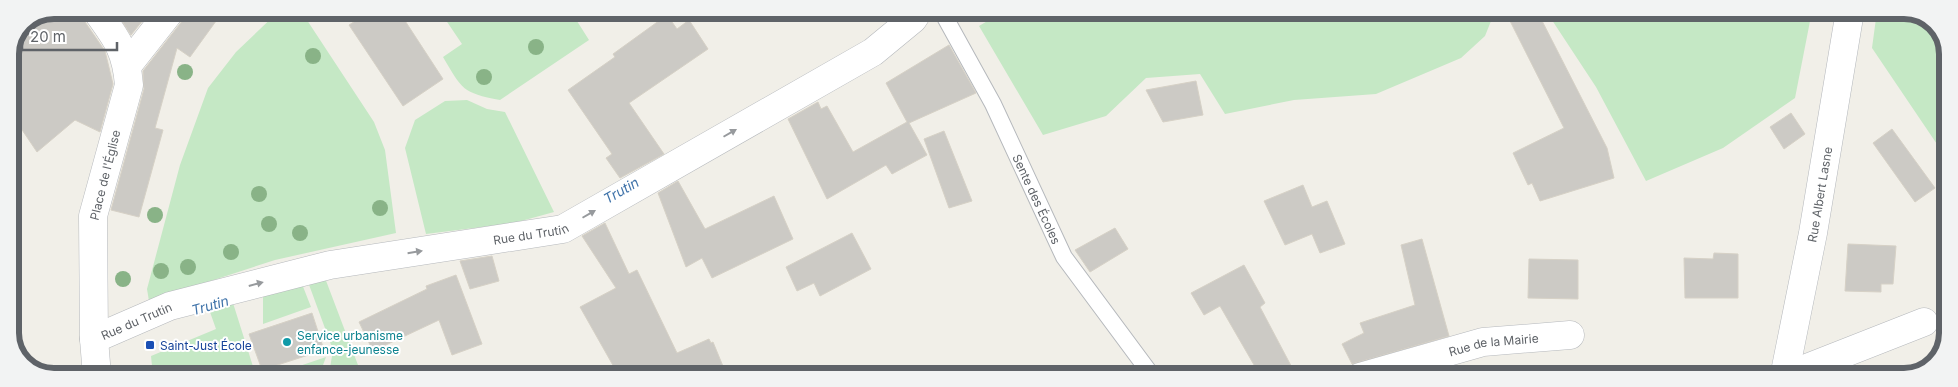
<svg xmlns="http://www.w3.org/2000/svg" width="1958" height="387" font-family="Inter,sans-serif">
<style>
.green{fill:#c5e8c5}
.building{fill:#cccac5;stroke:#d6d1c6}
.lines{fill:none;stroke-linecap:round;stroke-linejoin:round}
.service-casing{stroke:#b5b8bc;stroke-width:18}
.minor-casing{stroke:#b5b8bc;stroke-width:29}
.tertiary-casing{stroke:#b5b8bc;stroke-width:29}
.service{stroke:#fff;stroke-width:16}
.minor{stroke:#fff;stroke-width:28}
.tertiary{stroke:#fff;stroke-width:28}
.tree{fill:#89b387}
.oneway{fill:#979a9d}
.culture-dot{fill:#0f9aa8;stroke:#fff;stroke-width:2}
.transit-dot{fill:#1a4fb4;stroke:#fff;stroke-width:2}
.labels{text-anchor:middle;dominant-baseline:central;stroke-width:4;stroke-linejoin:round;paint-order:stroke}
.street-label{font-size:12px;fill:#5f6368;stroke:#fff}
.culture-label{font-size:12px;fill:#0d838f;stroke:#fff;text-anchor:start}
.transit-label{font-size:12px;fill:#164399;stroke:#fff;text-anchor:start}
.water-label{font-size:14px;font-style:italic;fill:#4174aa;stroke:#fff}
.rim{fill:none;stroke:#5f6368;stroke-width:6}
</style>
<rect width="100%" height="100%" fill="#f1efe8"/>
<path class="green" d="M280,10l21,1 73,111 11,28 11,83 -121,27 -126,41 -2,-12 33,-124 28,-77 28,-36z
M439,10h131l19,30 -89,60c-38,-7 -38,-11 -57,-43l19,-13z
M1006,10l234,1 14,2 6,-2h244l-11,5 -8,20 -24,22 -85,36 -82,6 -69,14 -25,-40 -54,4 -40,38 -63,19 -64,-109z
M1546,11h266l-17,87 -72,50 -77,33 -50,-94z
M1877,11h36l24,14 11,23 -1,111 -75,-111z
M467,100l20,9 18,3 49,100 -40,11 -88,11 -21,-86 10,-28 30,-19z
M325,278l36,95 -6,3h-30l5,-8 3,-18 -25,-68z
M302,284l9,23 -48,17v-31z
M233,303l23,73h-103l-2,-20 65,-27 -6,-17z
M326,357l-7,19h-49z"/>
<path class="building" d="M54,10h27l2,9 22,32 8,33 -13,48 -25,-12 -38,32 -27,-40v-59l13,-30z
M115,10h36l-20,25z
M186,10h38l-34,47 -13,-9 -22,80 8,2 -24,87 -28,-7 33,-121 -1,-18 40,-51z
M373,10h25l45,69 -40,27 -54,-81z
M1505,11h32l70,137 7,30 -74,23 -8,-18 -4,2 -15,-32 51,-25z
M667,15l10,14 12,-9 19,29 -79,54 35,51 -44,24 -14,-20 6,-4 -44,-64 47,-33 -2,-3z
M949,45l27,48 -67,30 18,32 -35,19 -6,-9 -59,34 -39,-80 30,-17 3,7 6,-3 26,46 54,-30 -21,-39z
M1196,81l7,34 -40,7 -17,-32z
M1791,113l14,21 -21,15 -14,-22z
M1892,129l43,59 -20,14 -42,-59z
M944,131l28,70 -23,7 -25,-69z
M678,181l27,48 69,-33 19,43 -81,39 -10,-20 -16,9 -28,-74z
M1303,185l9,22 15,-6 18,43 -25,9 -8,-19 -27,11 -21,-44z
M605,223l24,51 8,-4 40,83 32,-14 2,4 2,-1 14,34h-108l-39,-69 36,-19 -34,-52z
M1115,228l13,21 -38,23 -15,-22z
M852,233l19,36 -51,27 -6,-13 -17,8 -11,-24z
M1422,239l27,97 -97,28 -10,-20 22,-11 -4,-10 55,-18 -14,-60z
M1848,244l48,2 -3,38h-12v8l-36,-1z
M1714,253l24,1v44h-53l-1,-40 29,1z
M492,256l7,25 -29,8 -10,-28z
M1529,259l49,1v39l-50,-1z
M1244,265l21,38 -5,4 37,70h-36l-41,-71 -16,9 -13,-22z
M456,275l26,69 -30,11 -13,-35 -66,31 -14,-29 68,-33 -1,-3z
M312,313l12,37 -62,20 -13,-36z"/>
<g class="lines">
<defs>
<g id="service">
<path id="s1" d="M941,10l52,94 71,153 89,120"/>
</g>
<g id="minor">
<path d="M127,66l44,-56"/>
<path id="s2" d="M94,339l76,-33 160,-41 233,-36 310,-177 40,-33 6,-9"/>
<path id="s3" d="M1360,377l123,-35 87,-7"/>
<path d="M1784,377l140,-55"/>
</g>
<g id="tertiary">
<path d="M96,10c20,28 30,39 33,75l-36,131 1,123 3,37"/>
<path id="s4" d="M1784,377l29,-144 37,-222"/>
</g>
</defs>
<use href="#service" class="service-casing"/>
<use href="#minor" class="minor-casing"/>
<use href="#tertiary" class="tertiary-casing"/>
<use href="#service" class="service"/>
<use href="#minor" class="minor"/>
<use href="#tertiary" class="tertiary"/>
</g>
<g class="tree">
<circle cx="536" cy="47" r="8"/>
<circle cx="313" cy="56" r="8"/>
<circle cx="185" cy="72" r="8"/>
<circle cx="484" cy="77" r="8"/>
<circle cx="259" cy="194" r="8"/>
<circle cx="380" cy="208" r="8"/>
<circle cx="155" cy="215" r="8"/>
<circle cx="269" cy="224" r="8"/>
<circle cx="300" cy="233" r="8"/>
<circle cx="231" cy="252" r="8"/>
<circle cx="188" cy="267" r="8"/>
<circle cx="161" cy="271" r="8"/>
<circle cx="123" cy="279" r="8"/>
</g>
<defs><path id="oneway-solid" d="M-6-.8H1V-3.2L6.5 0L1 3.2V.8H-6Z" transform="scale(1.25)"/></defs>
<g class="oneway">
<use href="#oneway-solid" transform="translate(730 133) rotate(-30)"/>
<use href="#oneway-solid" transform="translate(589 214) rotate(-30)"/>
<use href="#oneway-solid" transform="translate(415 252) rotate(-9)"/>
<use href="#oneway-solid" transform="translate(256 284) rotate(-15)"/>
</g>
<circle class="culture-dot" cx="287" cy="342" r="5"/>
<rect class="transit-dot" x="145" y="340" width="10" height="10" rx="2.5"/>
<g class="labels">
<g class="street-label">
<text transform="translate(105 175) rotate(-76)">Place de l'Église</text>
<text stroke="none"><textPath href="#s4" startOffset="186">Rue Albert Lasne</textPath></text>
<text stroke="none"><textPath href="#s1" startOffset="212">Sente des Écoles</textPath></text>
<text stroke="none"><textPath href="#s2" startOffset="451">Rue du Trutin</textPath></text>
<text stroke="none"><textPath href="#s2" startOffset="46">Rue du Trutin</textPath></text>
<text stroke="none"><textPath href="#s3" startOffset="138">Rue de la Mairie</textPath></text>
</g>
<g class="culture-label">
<text x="297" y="335">Service urbanisme<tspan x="297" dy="14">enfance-jeunesse</tspan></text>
</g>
<g class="transit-label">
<text x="160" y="345">Saint-Just École</text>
</g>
<g class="water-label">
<text transform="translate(621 190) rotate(-30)">Trutin</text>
<text transform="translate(210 305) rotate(-16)">Trutin</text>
</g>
</g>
<path d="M0 0H1958V387H0ZM54 19H1904A35 35 0 0 1 1939 54V333A35 35 0 0 1 1904 368H54A35 35 0 0 1 19 333V54A35 35 0 0 1 54 19Z" fill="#f2f3f3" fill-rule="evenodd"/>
<path class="rim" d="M54 19H1904A35 35 0 0 1 1939 54V333A35 35 0 0 1 1904 368H54A35 35 0 0 1 19 333V54A35 35 0 0 1 54 19Z"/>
<path d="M22 42v8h95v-8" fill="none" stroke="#5f6368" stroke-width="2.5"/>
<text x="30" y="42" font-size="15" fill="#5f6368" stroke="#ffffff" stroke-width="4" paint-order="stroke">20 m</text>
</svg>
